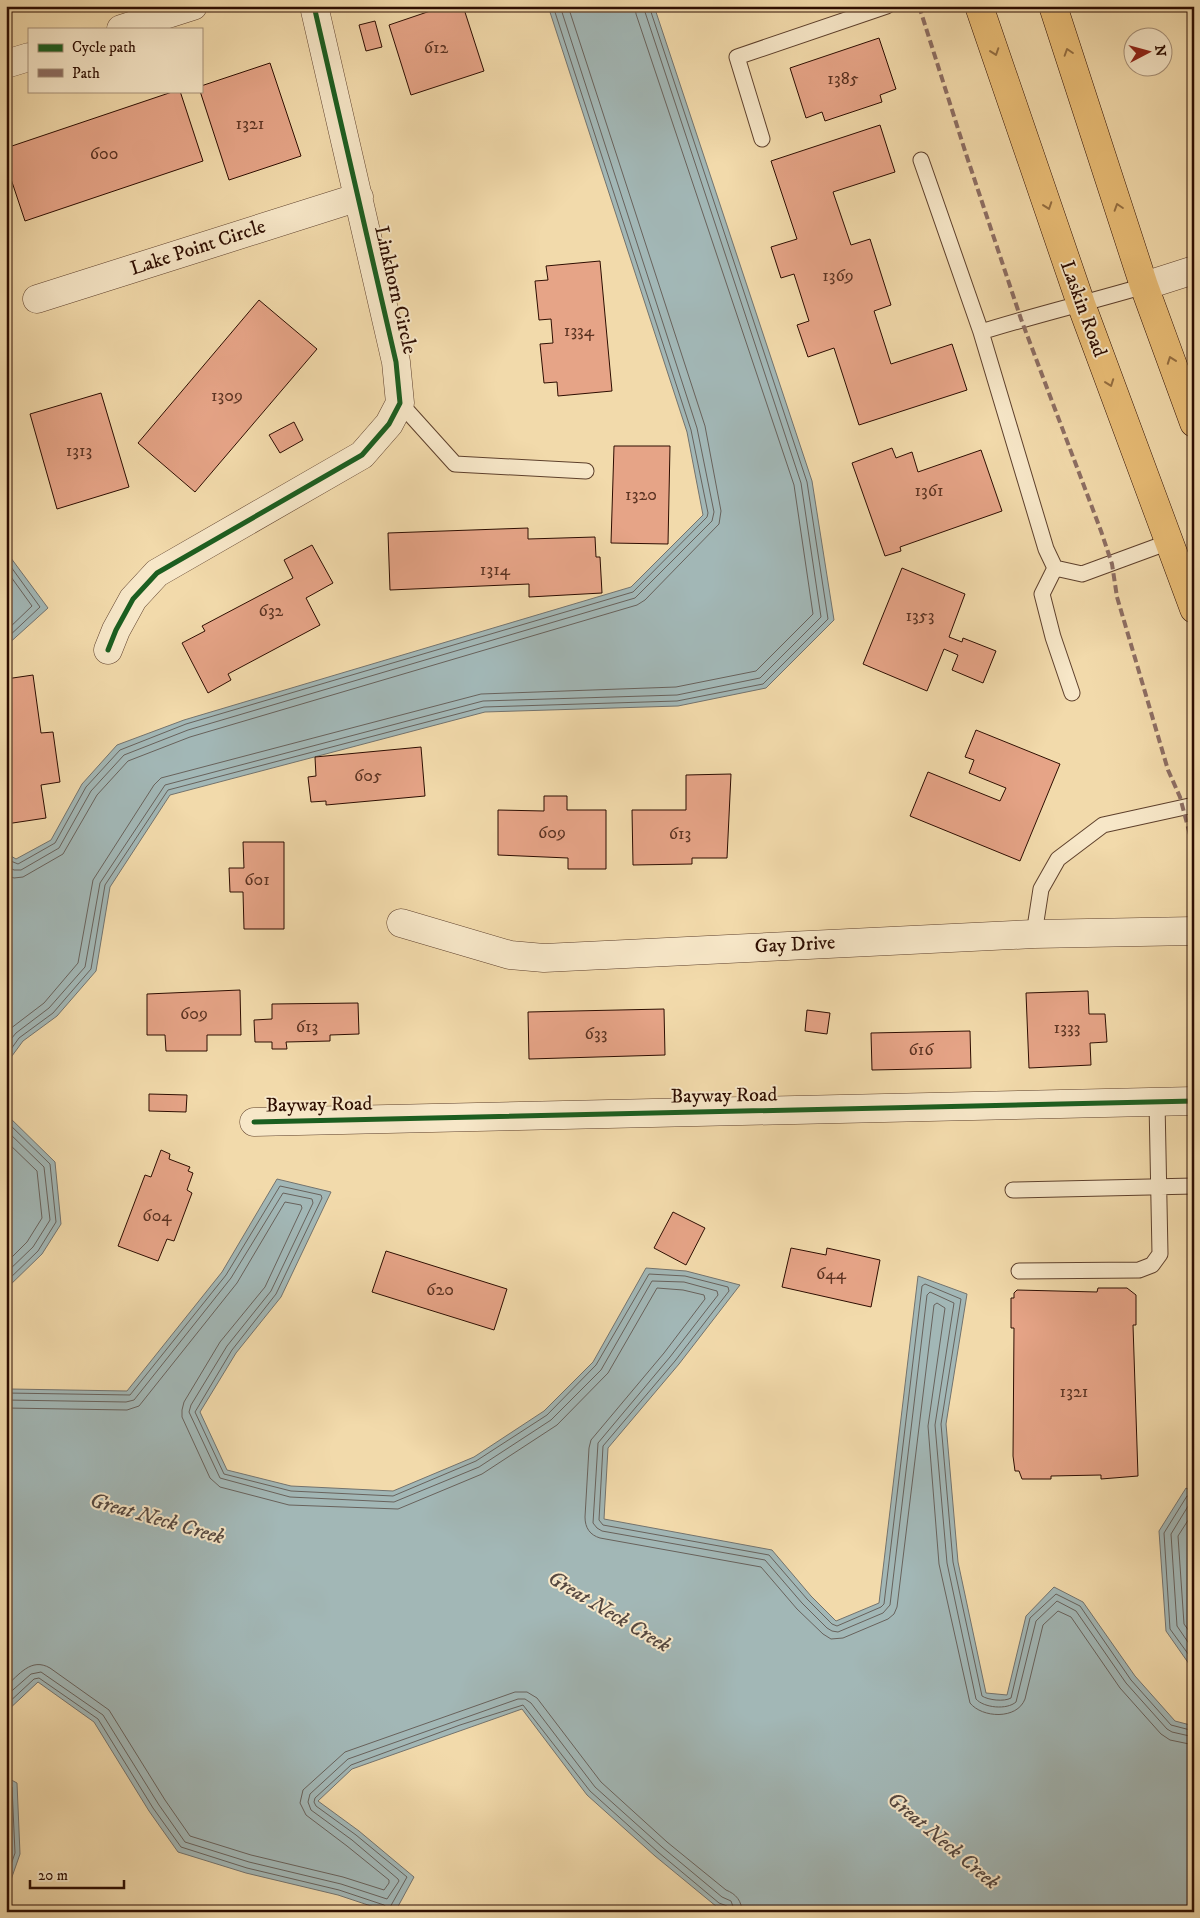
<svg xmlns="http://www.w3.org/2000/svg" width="1200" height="1918" font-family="'IM FELL DW Pica',serif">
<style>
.water{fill:#a2b7b6;stroke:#73736e}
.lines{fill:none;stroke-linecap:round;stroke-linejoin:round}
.shore{stroke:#68625c;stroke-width:1}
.building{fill:#e6a487;stroke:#2d0d01}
.lane-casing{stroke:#5e402c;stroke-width:17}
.street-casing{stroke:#5e402c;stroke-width:29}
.primary-casing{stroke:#2d0d01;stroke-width:29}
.lane{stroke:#f7e7c8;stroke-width:15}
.street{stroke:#f7e7c8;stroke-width:28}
.primary{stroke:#e9bd76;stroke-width:28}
.quiet{stroke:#8d6e63;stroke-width:4;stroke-dasharray:8 4;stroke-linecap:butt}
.cycleway-casing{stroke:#f7e7c8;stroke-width:8}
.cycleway{stroke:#1b5e20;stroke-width:5}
.oneway{stroke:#946e41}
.labels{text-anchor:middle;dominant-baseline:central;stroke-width:4;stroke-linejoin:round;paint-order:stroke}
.number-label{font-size:18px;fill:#5b3322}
.street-label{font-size:20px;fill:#2d0d01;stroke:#f7e7c8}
.water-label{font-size:21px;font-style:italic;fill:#564840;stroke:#f7e7c8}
</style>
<rect width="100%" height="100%" fill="#f2daab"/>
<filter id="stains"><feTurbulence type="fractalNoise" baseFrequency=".004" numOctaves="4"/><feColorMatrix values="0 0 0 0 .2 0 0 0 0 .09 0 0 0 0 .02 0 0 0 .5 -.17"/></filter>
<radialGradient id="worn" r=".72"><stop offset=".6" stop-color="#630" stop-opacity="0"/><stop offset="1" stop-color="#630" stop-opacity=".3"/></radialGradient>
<path class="water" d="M548,6h106l158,475 22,139 -68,68 -88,18 -193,6 -315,83 -60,92 -14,84 -39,45 -34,25 -14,19 -3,54 49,48 6,62 -19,30 -36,35v-436l10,6 35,-19 31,-56 35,-39 67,-25 447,-133 72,-72 -16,-83z
M6,545l2,9 40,54 -42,38z
M277,1179l54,13 -50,105 -45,56 -36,59 27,58 64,16 102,5 81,-34 70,-46 49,-49 53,-94 40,3 54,14 -61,79 -71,84 -4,71 168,31 39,46 25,25 43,-18 39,-327 49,18 -21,130 12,138 28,131 21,2 19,-79 28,-29 29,15 52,74 40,45 19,5v186h-464l-13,-5 -62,-51 -68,-61 -65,-86 -170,60 -34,32 41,30 55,46 -19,35h-6l-51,-17 -92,-22 -68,-21 -29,-41 -55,-89 -56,-40 -32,30v-325l4,2 117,2 95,-119z
M1186,1488l8,4v179l-28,-40 -7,-100z
M6,1777l11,6 3,71 -14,40z"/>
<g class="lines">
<path class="shore" d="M6,560l34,47 -34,32
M6,570l26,36 -26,25
M6,859l12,5 37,-21 31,-56 34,-37 66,-26 447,-132 74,-75 1,-4 -17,-83 -138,-424
M6,866l8,4h7l38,-22 32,-57 33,-36 64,-25 447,-132 77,-77 2,-9 -17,-84 -137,-422
M6,875l8,3 9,-1 40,-23 34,-59 31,-34 62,-24 447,-132 8,-5 74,-76 2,-13 -16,-85 -137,-420
M6,1032l38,-29 34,-40 15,-83 61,-95 7,-7 320,-84 195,-7 80,-16 57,-57 -19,-129 -158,-471 -1,-8
M6,1045l10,-12 33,-25 36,-41 15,-84 65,-98 318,-84 194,-6 83,-17 61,-61 -20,-134 -158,-477
M6,1056l13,-18 34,-25 38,-44 14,-84 63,-95 316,-83 193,-6 86,-17 65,-65 -21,-137 -158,-476
M6,1121l44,43 6,58 -18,29 -32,31
M6,1130l38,37 6,53 -17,27 -27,26
M6,1141l31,30 5,47 -15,24 -21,21
M6,1393l124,2 96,-120 54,-89 41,9 1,3 -46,96 -44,56 -37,62 29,62 67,17 102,5 83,-35 71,-46 49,-50 53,-91 36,2 43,11 1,4 -54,70 -72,85 -4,74 4,5 166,30 38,44 25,25 5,2 44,-19 3,-3 38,-318 3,-2 36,15 -20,125 12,138 29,134c6,4 22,6 29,2l19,-80 26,-24 24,12 51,74 40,45 23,6
M6,1400l120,2 8,-2 97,-122 52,-85 29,6 1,4 -42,88 -44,55 -36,59 -2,7 31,66 70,19 104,5 85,-35 72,-47 50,-50 51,-89 32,1 33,9 1,4 -48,62 -72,86 -5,80 4,5 5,3 163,29 37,43 25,25 5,3 6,1 45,-19 7,-8 37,-310 3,-3 24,11 -19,122 12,138 29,136c8,9 31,11 40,3l20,-81 21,-20 19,10 50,72 41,46 5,3 22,5
M6,1408l121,2 12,-4 98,-123 48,-81 16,3 1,3 -37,79 -45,55 -36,60 -2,8v7l28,61 10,9 69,18 109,4 84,-35 75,-49 51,-52 49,-85 26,2 21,5 1,4 -41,54 -73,87 -2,8 -4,69c0,11 5,18 15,21l161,29 36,42 26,25 8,5 12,-1 45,-19 6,-5 3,-7 37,-302 3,-2 8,5 -17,118 11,138 31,139c12,15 47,17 55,-4l18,-74 15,-14 13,6 49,71 41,46 9,6 24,5
M1194,1496h-7l-23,37 6,96 24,33
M1194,1502l-4,1 -19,31 6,92 17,25
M1194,1511l-16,25 6,88 10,14
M6,1686c13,-11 25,-29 44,-18l59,42 56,90 25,36 61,19 92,22 41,13 5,-7v-3l-42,-34 -41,-31 -6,-12 3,-13 42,-38 170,-60h12l10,6 64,84 66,60 59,48c10,4 16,11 16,22
M6,1696l25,-22 10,-2 62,43 56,90 26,37 64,20 92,22 46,15 12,-18 -1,-2 -46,-39 -41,-30 -3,-8 2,-8 38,-35 170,-60h7l6,4 64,84 67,60 60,50 9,4 4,11
M6,1705l28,-26 5,-1 59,41 55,89 28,39 66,21 92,22 45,15 5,4 18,-32 -51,-42 -40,-29 -2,-4 1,-4 36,-33 109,-40 63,-20 67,86 68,61 61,51 8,3 1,6
M6,1782l6,5 3,66 -9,26
M6,1798l3,54 -3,8"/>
</g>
<path class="building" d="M445,6h18l21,65 -73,24 -22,-70z
M375,21l7,26 -16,4 -7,-26z
M879,38l17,51 -16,6 2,7 -57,19 -3,-9 -16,6 -16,-50z
M270,63l31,93 -72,24 -29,-89h1v-5z
M175,91h5l23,70 -178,60 -19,-57v-16z
M880,125l15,47 -62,20 18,53 19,-6 21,66 -17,6 17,53 61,-20 15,46 -108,35 -25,-77 -26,9 -11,-32 12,-4 -15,-47 -13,4 -10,-31 26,-8 -26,-78z
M600,261l12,130 -54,5 -1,-14 -13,1 -4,-39 13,-1 -2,-24 -12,1 -4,-39 13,-1 -2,-14z
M259,300l58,49 -122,143 -57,-49z
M101,393l28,94 -72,22 -27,-95z
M294,422l9,18 -23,13 -11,-18z
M614,446h56l-2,98 -57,-1z
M892,448l4,10 16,-6 6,20 63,-22 21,61 -102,36 1,4 -16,5 -33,-93z
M528,528v11l67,-2 1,20h4l2,36 -73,4v-13l-139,6 -2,-57z
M312,545l21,38 -27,15 14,27 -92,49 3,6 -23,13 -26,-50 23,-12 -3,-5 91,-48 -9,-18z
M902,568l63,26 -16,43 13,5 1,-4 33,13 -13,32 -31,-13 6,-15 -14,-6 -17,42 -64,-27z
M33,675l8,58 12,-1 7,50 -19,3 5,33 -40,6v-145z
M976,730l84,34 -40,97 -110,-45 18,-44 72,29 6,-13 -37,-15 5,-13 -9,-3z
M421,747l4,49 -99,9v-4l-15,1 -3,-25 8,-1 -1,-19z
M731,774l-4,84h-35v6l-59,1 -1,-55h54v-35z
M544,796h23v14h39v59h-38v-11l-70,-3v-45l46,1z
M243,842h41v87h-40l-1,-37h-13l-1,-24h15z
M240,990l1,45h-34v16h-41l-1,-16h-18v-41z
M1088,991l1,23h16l2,28 -17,1 1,22 -62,3 -3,-75z
M358,1003l1,31 -29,1v6l-44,1 1,7h-15v-7h-17l-1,-22 18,-1v-15z
M664,1009l1,46 -136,4 -1,-47z
M807,1010l23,3 -3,21 -22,-3z
M970,1031l1,37 -99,2 -1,-37z
M149,1094l38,1 -1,17 -37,-1z
M161,1150l9,4 -1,5 21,8 -2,4 5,2 -6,17 5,3 -18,48 -7,-2 -9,22 -40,-15 27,-71 6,2z
M673,1212l32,16 -19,37 -32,-17z
M791,1248l35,7 1,-7 53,12 -9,47 -89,-20z
M386,1251l121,38 -13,41 -122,-38z
M1098,1288h29l9,7v30h-3l5,151 -37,3v-4l-50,1v3h-29l-3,-8h-4l-2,-15 1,-128h-3v-30h3v-5l3,-3 80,2z"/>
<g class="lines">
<defs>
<path id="lane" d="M762,139l-25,-82 150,-51
M921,160l60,172 65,217 9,19 27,6 87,-32
M981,332c54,-17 109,-30 163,-46
M400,403l55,61 131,7
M1055,568l-13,26 11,43 19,56
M1034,934l7,-45 17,-30 45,-34 91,-20
M1013,1190l181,-4
M1019,1271l120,-1 13,-5 8,-11 -3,-152"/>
<path id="street" d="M121,29l72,-23
M6,64l23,-7
M1144,286l50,-16
M37,299l322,-102
M108,650l8,-20 17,-31 24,-26 205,-118 27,-31 11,-21 -4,-41 -82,-356
M401,923l109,32 34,3 490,-24 160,-3
M254,1122l940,-21"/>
<path id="primary" d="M979,6l102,298 113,305
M1053,6l91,280 50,137"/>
</defs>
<use href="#lane" class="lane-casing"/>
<use href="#street" class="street-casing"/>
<use href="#primary" class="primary-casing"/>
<use href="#lane" class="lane"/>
<use href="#street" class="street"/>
<use href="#primary" class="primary"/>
<path class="quiet" d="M919,6l47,148 55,165 80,212 11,33 5,33 51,173 12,27 14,53"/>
<defs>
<path id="cycleway" d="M108,650l8,-20 17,-31 24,-26 205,-118 27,-31 11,-21 -4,-41 -82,-356
M254,1122l940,-21"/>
</defs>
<use href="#cycleway" class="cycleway-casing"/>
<use href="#cycleway" class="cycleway"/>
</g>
<defs><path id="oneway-chevron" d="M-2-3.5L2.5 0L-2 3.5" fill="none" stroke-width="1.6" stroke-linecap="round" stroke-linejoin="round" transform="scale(1.25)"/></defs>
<g class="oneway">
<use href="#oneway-chevron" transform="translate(995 52) rotate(71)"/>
<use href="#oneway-chevron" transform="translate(1068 52) rotate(-108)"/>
<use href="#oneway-chevron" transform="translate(1048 206) rotate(71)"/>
<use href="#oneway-chevron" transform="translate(1118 207) rotate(-108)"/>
<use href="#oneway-chevron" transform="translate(1171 360) rotate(-110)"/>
<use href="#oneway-chevron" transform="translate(1110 383) rotate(70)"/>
</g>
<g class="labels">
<g class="number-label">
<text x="436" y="48">612</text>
<text x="843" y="79">1385</text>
<text x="250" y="124">1321</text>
<text x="104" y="154">600</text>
<text x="838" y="276">1369</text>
<text x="579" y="331">1334</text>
<text x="227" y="396">1309</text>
<text x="79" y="451">1313</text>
<text x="929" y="491">1361</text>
<text x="641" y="495">1320</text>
<text x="495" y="570">1314</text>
<text x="271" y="611">632</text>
<text x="920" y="616">1353</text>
<text x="368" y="776">605</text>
<text x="552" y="833">609</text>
<text x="680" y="834">613</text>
<text x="257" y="880">601</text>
<text x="194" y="1014">609</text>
<text x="307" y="1027">613</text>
<text x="1067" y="1028">1333</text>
<text x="596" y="1034">633</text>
<text x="921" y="1050">616</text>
<text x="157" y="1216">604</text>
<text x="831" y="1274">644</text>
<text x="440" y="1290">620</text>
<text x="1074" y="1392">1321</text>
</g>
<g class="street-label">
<text transform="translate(198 248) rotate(-18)">Lake Point Circle</text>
<text transform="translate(395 290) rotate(77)">Linkhorn Circle</text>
<text transform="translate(1083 309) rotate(70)">Laskin Road</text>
<text transform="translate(795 945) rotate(-3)">Gay Drive</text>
<text transform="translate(724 1096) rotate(-1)">Bayway Road</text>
<text transform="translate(319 1105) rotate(-1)">Bayway Road</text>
</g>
<g class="water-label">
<text transform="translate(157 1519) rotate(16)">Great Neck Creek</text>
<text transform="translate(609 1612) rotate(31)">Great Neck Creek</text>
<text transform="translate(943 1841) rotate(40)">Great Neck Creek</text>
</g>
</g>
<rect width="1200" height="1918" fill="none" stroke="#f2daab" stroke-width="25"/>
<rect x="8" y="8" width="1185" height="1903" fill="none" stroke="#2d0d01" stroke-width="2.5"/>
<rect x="12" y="12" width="1175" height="1893" fill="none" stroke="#2d0d01"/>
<rect x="28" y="28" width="175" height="65" fill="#f7e7c8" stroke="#a69078"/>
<rect x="38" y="44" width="25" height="8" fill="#1b5e20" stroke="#a69078"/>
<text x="72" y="52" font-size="15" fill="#2d0d01">Cycle path</text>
<rect x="38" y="69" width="25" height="8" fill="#8d6e63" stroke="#a69078"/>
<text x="72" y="78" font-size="15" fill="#2d0d01">Path</text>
<g transform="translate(1148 52) rotate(84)"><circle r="24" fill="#f7e7c8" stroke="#a69078"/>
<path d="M0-4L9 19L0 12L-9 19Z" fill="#8f2418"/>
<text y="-8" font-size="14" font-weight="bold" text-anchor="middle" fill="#2d0d01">N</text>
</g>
<path d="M30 1880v8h94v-8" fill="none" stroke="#2d0d01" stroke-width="2.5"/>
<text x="38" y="1880" font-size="15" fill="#2d0d01" stroke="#f7e7c8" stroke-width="4" paint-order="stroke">20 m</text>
<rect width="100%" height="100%" filter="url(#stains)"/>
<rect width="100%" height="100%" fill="url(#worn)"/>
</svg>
